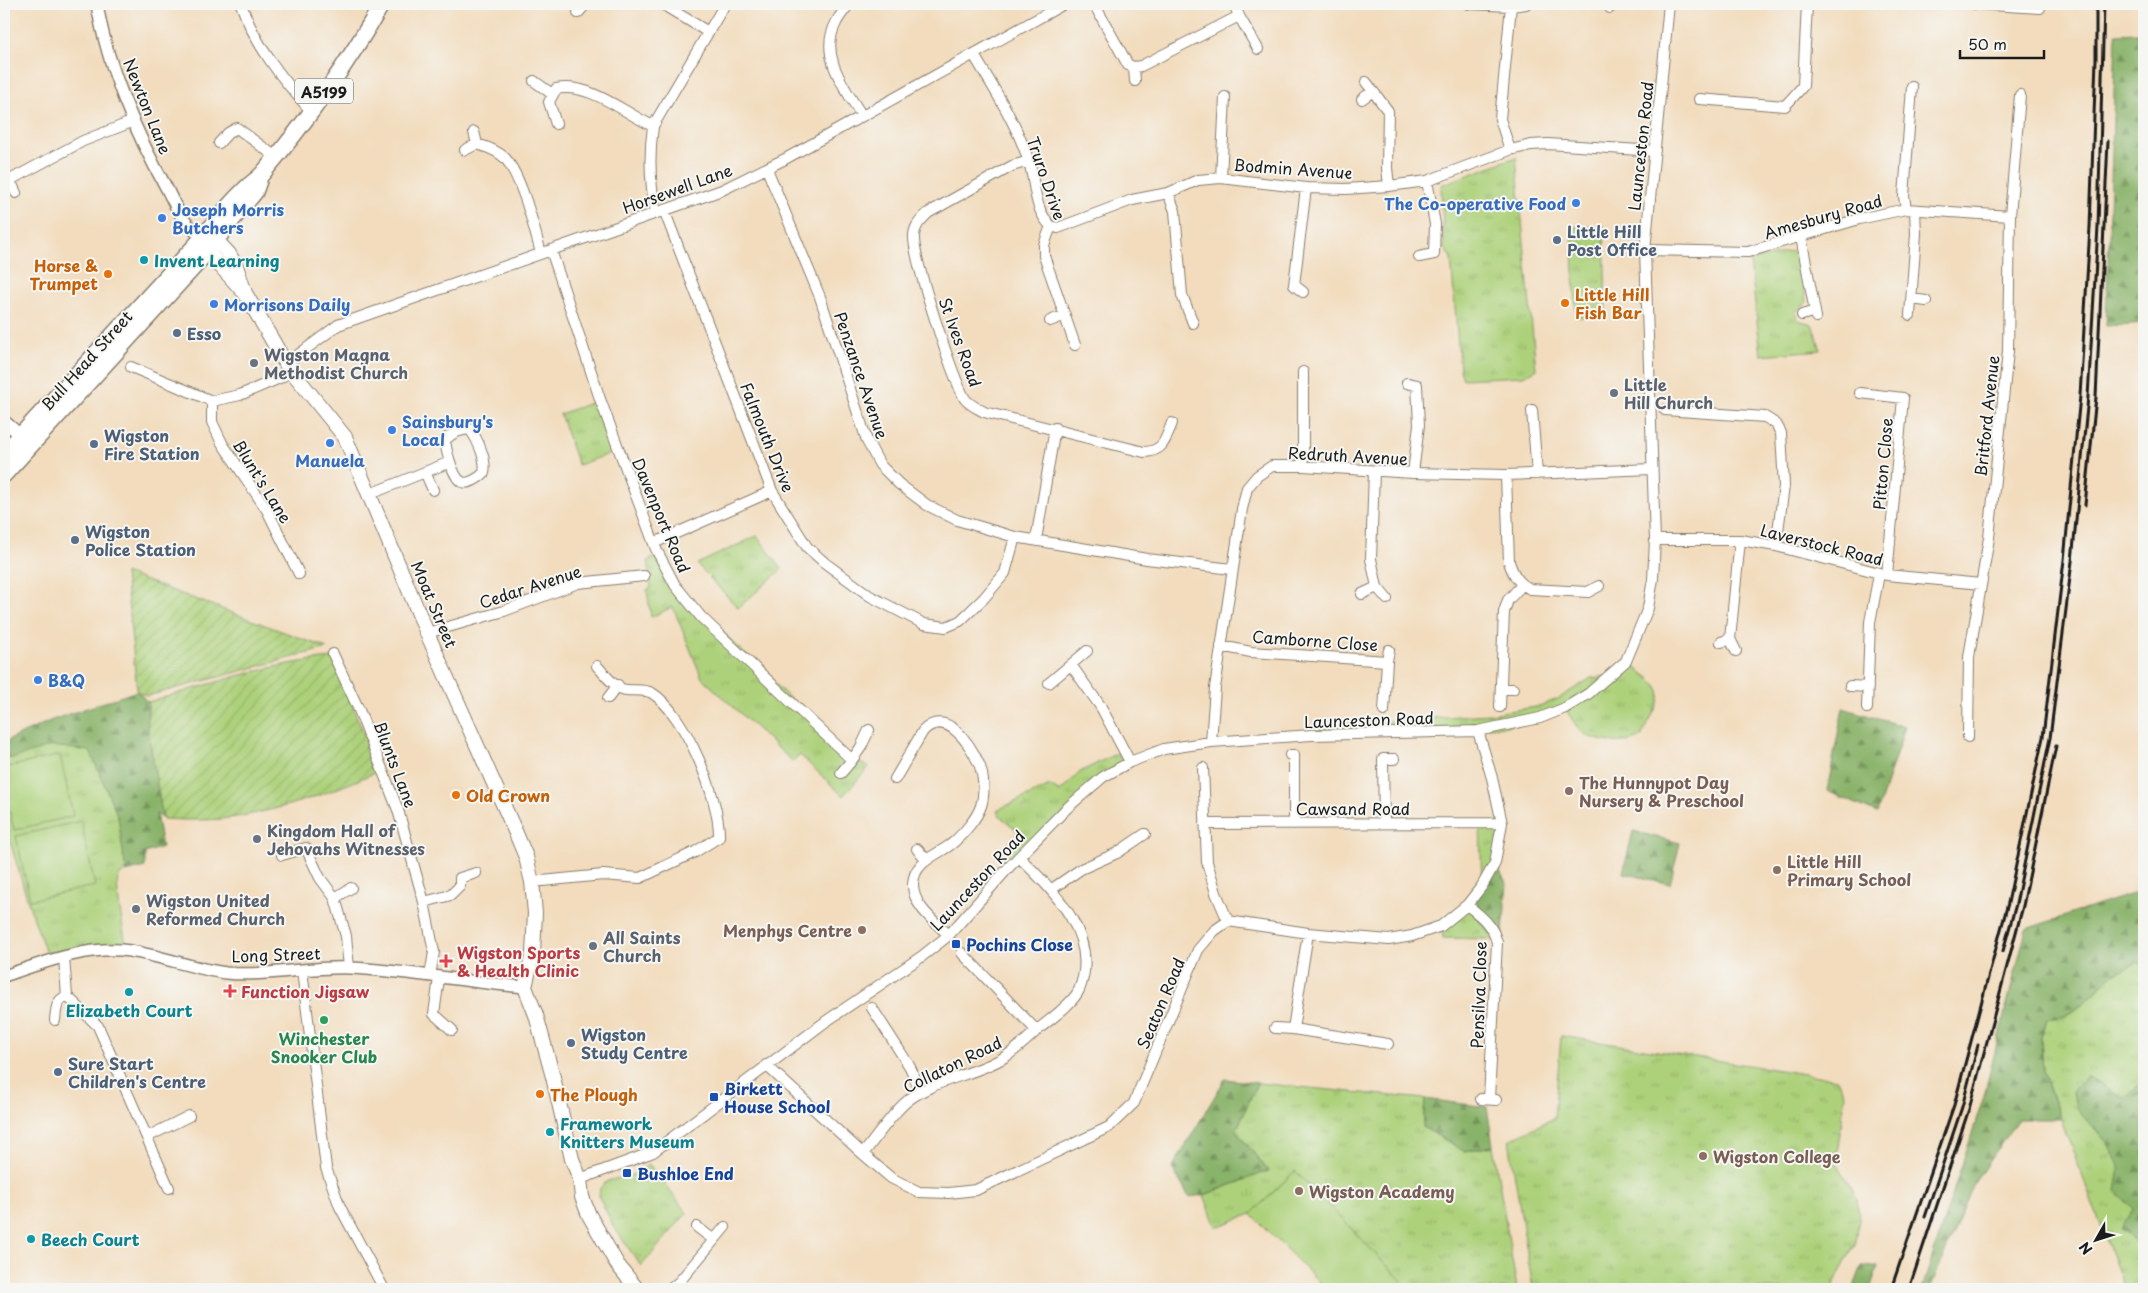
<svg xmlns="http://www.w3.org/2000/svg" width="2148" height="1293" font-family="'Playpen Sans',sans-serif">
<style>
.grass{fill:url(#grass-tufts);stroke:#64764b}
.forest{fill:url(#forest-firs);stroke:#536843}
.garden{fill:url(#garden-furrows);stroke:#64764b}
.pitch{fill:#add17a;stroke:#64764b}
.water{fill:url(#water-ripples);stroke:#346b6f}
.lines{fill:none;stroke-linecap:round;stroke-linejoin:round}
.minor-casing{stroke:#877c6c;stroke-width:12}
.tertiary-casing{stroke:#877c6c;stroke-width:14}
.secondary-casing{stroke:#877c6c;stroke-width:16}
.primary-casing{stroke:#877c6c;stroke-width:18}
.minor{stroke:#fff;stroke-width:10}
.tertiary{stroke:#fff;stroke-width:11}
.secondary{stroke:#fff;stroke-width:14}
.primary{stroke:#fff;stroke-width:15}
.rail{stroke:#1c1c1c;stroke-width:3}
.shop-dot{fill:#3f7fe0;stroke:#f6f6f2;stroke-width:2}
.service-dot{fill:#5c6f8a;stroke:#f6f6f2;stroke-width:2}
.culture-dot{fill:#0f9aa8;stroke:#f6f6f2;stroke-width:2}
.food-dot{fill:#e8710a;stroke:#f6f6f2;stroke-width:2}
.worship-dot{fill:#6b7280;stroke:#f6f6f2;stroke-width:2}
.education-dot{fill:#8d6e63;stroke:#f6f6f2;stroke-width:2}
.transit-dot{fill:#1a4fb4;stroke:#f6f6f2;stroke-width:2}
.health-dot{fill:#e0444e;stroke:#f6f6f2;stroke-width:2}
.leisure-dot{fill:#2e9e5b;stroke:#f6f6f2;stroke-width:2}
.labels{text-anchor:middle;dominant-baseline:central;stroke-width:4;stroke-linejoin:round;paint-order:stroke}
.shield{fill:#f6f6f2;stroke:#5d5d5c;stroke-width:1}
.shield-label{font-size:15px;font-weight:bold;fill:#1c1c1c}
.street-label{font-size:16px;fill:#1c1c1c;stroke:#f6f6f2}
.shop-label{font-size:16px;font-weight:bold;fill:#366cbe;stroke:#f6f6f2;text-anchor:start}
.service-label{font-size:16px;font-weight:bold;fill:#4e5e75;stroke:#f6f6f2;text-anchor:start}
.culture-label{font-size:16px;font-weight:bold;fill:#0d838f;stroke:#f6f6f2;text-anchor:start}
.food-label{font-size:16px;font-weight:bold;fill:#c56008;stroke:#f6f6f2;text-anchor:start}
.worship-label{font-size:16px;font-weight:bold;fill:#5b616d;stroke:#f6f6f2;text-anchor:start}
.education-label{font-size:16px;font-weight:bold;fill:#785e54;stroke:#f6f6f2;text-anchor:start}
.transit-label{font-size:16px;font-weight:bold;fill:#164399;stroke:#f6f6f2;text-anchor:start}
.health-label{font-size:16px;font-weight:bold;fill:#be3a42;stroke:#f6f6f2;text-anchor:start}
.leisure-label{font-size:16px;font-weight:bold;fill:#27864d;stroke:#f6f6f2}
</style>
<defs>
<pattern id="grass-tufts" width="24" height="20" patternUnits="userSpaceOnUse" patternTransform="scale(1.25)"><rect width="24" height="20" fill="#add17a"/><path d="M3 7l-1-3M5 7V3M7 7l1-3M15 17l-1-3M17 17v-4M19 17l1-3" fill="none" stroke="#94b369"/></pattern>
<pattern id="forest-firs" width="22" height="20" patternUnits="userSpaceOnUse" patternTransform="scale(1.25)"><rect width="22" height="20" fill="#8ab36a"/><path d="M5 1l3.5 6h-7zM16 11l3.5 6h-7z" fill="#709156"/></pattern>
<pattern id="garden-furrows" width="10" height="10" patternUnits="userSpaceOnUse" patternTransform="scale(1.25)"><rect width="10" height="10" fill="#add17a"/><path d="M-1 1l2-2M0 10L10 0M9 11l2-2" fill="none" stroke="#94b369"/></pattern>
<pattern id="water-ripples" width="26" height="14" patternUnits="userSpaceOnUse" patternTransform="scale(1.25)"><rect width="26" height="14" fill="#4bbac2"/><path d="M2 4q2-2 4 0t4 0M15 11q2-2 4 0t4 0" fill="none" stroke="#419fa6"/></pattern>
</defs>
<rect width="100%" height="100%" fill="#f6f6f2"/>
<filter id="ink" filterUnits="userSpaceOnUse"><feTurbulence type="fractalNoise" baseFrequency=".02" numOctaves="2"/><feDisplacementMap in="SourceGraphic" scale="10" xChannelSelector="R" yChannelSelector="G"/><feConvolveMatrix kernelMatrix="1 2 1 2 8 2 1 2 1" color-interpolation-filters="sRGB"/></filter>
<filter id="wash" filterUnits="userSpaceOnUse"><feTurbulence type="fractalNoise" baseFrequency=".0096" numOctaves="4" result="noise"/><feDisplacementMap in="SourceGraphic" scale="20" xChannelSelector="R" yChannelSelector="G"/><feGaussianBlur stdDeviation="1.12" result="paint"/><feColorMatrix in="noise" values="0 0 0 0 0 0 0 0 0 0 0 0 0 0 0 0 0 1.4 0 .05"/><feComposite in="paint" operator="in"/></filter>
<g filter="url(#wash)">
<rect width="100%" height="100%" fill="#f2dcbd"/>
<path class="grass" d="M1516,157l20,213 -13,6 -60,3 -3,-9 -9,-112 -7,-10 -3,-63z
M1604,226l2,90 -30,1 -4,-90z
M1791,251l10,9 5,43 -10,8 2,9 14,4 9,26 -60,5 -11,-94z
M593,402l19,51 -34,12 -18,-51z
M757,536l25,33 -44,39 -41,-44z
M660,555l15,30 177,175 17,7 -26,29 -43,-41 -7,7 -91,-84 -29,-71 -22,10 -4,-27 4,-2 -3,-27z
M1626,661c45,32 39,28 15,76 -13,9 -48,6 -60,-6 -6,-6 -11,-15 -16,-23l-59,18 -194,9 12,-10 166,-11 46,-7 22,-8 33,-21 19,-2z
M122,734l7,135c-5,2 -9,5 -11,10 -3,8 6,54 8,65l-47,3 -33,6 -18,-51 -24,-81v-71z
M1123,750l7,12 -27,15 -94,90 -11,-14 21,-21 -19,-16 -3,-6 53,-24 10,6 20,-20z
M1480,823h22l-7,40 -13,23z
M1467,905l30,37 -9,-3 -45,-1 -2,-12z
M2138,962l6,7v320h-19l-82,-217 -2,-34 6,-19 18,-3 18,-12 28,-29z
M1561,1036l276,43 8,16 -9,67 21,36 2,21 -3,23 -20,38 -3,9h-300l-24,-149 45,-22z
M1257,1083l168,16 -2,28 41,24 29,-5 24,143h-116l-4,-3 5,-5 -107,-110 -44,43 -35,13 -12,-32 64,-24 -32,-40z
M649,1164l38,49 -46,53 -27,-39 -15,-30 1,-9 7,-7 29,-7z"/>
<path class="forest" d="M2137,33l7,19v71l-4,35 4,78v87l-38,3 10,-292z
M137,691l11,11v28l15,89 -7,-5 6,33 -17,6v14l-19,5 -8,-55 -28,-66 -38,-5 -38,12h-10v-16l48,-22z
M1843,708l62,19 -28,86 -50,-22z
M1633,831l47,12 -10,41 -47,-11z
M1495,863l12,21 -5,59 -5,-1 -30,-37z
M2144,890v79l-6,-7 -27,13 -28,29 -18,12 -18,3 -6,19 2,34 17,47h-42l-44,64 -44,106h-8l61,-190 43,-170z
M2087,1076l38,22 16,-14 3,-8v179l-9,-14 -14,-11 12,-21 -17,-18 4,-22 -11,-24 -33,-38 -3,-15z
M1225,1079l32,4 -21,48 32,40 -64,24 -15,2 -17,-29z
M1425,1099l62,8 6,39 -29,5 -41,-24z
M1862,1266h16l-8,23h-17z"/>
<path class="garden" d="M125,573l202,75 -180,48 -10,-5z
M333,658l39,96 4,18c-46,21 -97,39 -147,46 -21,3 -45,2 -66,1l-15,-89v-28c61,-17 122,-39 185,-44z"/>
<path class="pitch" d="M60,755l13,61 -59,14 -10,-42v-20z
M81,821l14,65 -65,14 -14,-64z
M1295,1171l107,110 -8,8h-68l-75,-75z"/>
<path class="water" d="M2144,123v113l-4,-78z"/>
</g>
<g filter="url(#ink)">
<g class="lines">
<defs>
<path id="minor" d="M241,4c14,41 41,75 70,107
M662,4l46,28
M849,4c-4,6 -10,12 -13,19 -18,33 10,66 26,93
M1094,4l34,61 6,2 7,-1 98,-50 19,33
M1234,4l5,12
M1469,4l42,2
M1610,4v4
M1975,4l65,4
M578,13l8,-9
M974,55c20,34 43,69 55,107 7,22 4,47 22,64l-7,19v11l31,89
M1134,67l1,14
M534,81l18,13
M1366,82l22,29 -1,57 2,18
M1362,99l11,-8
M1699,99l86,7 18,-20 4,-82
M556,124l-7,-22 7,-13c34,-7 68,24 97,37
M474,132l3,12
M219,143l9,-10 9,-5 39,29
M465,150l12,-6c10,3 21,7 28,14 17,19 29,70 36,95
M1510,150l-10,-31 11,-113 15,-2
M1029,161l-17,5 -84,47c-7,7 -13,12 -14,22 -2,21 39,143 51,164 5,6 12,9 19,13l160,40c20,-1 21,-12 28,-29
M767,169l53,128 47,144 13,24 19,19 28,21 30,15 58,17 132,22 85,10
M1221,178l4,-81
M16,193l-6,-13 73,-39 51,-20
M1168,193l7,18 7,84 11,28
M1906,209l-2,-13 8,-109
M664,210l108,281 35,56 18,16 45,33 54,28 22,3 14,-6 24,-23 21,-25 10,-36
M656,213c-6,-28 -7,-59 -3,-87l72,-122
M1051,226l7,2 74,-28 36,-7 30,-13 23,-2 85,10 40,1 43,-3 38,-5 83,-31 21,-5 17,-1 107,7
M1801,237l15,80
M551,250l49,149 56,150 19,36 26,32 151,143 9,-13 8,-17
M1645,250l103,2 111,-33 47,-10 104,7
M1419,257l15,-3 1,-30 -8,-43
M1303,292l-9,-7 12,-97
M1912,299l14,2
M1802,315l13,-4
M1910,315l6,-81 -1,-24
M1050,321l15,-6
M286,364l52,-39 384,-135 63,-31 279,-155
M131,367l81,34 28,-6 40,-17 11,-7
M1407,383l10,2 2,40 -6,48
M1860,393l43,5 -16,177
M212,401v21l10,21 45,67 32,64
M1532,410l5,64
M1665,410l100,7 11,7 5,9 3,53 -8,60
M470,429c8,11 17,31 14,44 -4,4 -15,12 -22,9 -9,-4 -16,-32 -17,-42 8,-8 15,-10 25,-11z
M1303,466v-94
M1374,471l-3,88 6,28 10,12
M425,472l8,18
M1506,475l3,87c4,12 9,21 21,27l58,3 11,-6
M370,494l80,-32
M1036,540l19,-112
M1655,540h85l36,6 111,29 94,9
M654,543l118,-52
M1362,594l15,-7
M427,633l77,-22 74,-28 66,-7
M1721,642l9,-3
M1221,646l30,6 136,9 -3,50
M1736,651l-6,-12 10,-99
M333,654l26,56 39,100 26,92 10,50 -4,24
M1387,661l2,-11
M1071,665l30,42 29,55
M1049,683l38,-32
M1850,686l18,1
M1501,689h12
M608,698l10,-13
M1500,707l4,-95 4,-12 14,-15
M1867,708l3,-86 9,-48
M1968,737l1,-80 20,-119 19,-187 2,-135 10,-121
M1211,742l4,-54 27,-179 5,-21 10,-12 15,-10h31l110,7 93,2 146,-6
M1290,755h4v69
M1203,768l4,94 9,31 12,28
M841,773l11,-13
M895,779l28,-48c23,-24 47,13 56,33 5,12 6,30 2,42 -4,12 -17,27 -27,36 -15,13 -40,18 -41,42 -1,21 22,38 36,51
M1384,822l-1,-63h11
M1205,824l297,-1
M917,849l10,11
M282,855l24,-7 14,30 15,20 11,38 3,32
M532,882l71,-7 37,3 55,-26 24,-15c1,-38 -34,-124 -67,-144 -9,-5 -21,-1 -30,-4 -9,-3 -18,-16 -25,-23
M1052,889l29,-20 36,-16 28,-19
M335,898l16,-10
M424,902l27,-7 9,-9v-8l16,-5
M1467,905c14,11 25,19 30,37l-8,157
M1308,933l-15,96 95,15
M962,953l75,78
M64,958l3,38 31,30 71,162
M302,970l24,198 14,39 44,82
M439,978l-5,36 18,16
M872,1008l38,59 11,25
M55,1020c1,-10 1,-20 12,-24
M1275,1028l18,1
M766,1065l97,89 28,24 28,14 30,1 27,-3 133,-63 25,-24 64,-153 16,-19 14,-10 80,12 81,7 23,-4 29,-10 26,-21 15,-19 13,-23 7,-40 -10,-45 -14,-47
M1481,1099l15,1
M147,1137l42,-21
M863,1154c12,-15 29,-40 43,-52 27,-23 67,-26 97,-44 14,-8 26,-21 38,-31 11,-9 32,-24 38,-37 22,-53 -25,-99 -60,-133
M580,1179l73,-27 172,-130 96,-65 28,-22 60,-68 58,-59 36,-31 27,-15 34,-13 47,-7 101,-7 166,-4 62,-13 25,-10 23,-14 38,-33 22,-53 5,-29 2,-39 -10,-290 24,-246
M697,1227l17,13
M670,1289l9,-7 46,-55"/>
<path id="tertiary" d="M97,4c10,62 39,130 70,185 6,12 12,26 21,36 5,5 10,8 15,12
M4,421l21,18
M4,976c38,-13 84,-31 126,-25 32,5 64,18 96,22 41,4 84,-7 125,-5 58,3 116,14 174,19"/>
<path id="secondary" d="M205,238l11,2 13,14 7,12 9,27 41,71 59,73 82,196 88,198 11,26 6,25 3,31 -2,40 -8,34 11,28 17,62 19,82 8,20 2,18 7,18 28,49 20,25
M204,241l4,11 34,38"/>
<path id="primary" d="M4,453l199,-216c13,-16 25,-32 40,-46 6,-7 14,-11 20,-18 44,-52 85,-110 119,-169
M4,475l192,-210 59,-73 4,-11"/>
</defs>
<use href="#minor" class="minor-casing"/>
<use href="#tertiary" class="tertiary-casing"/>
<use href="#secondary" class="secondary-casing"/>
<use href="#primary" class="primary-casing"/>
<use href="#minor" class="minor"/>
<use href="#tertiary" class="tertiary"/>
<use href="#secondary" class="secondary"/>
<use href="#primary" class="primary"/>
<path class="rail" d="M2085,505l11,-108 12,-256
M2003,951l13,-47 34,-166 22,-177 16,-164 10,-170 6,-223
M1925,1217l37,-110 16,-62
M1891,1289l63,-184 54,-202 35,-166 21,-177 16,-164 10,-169 6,-168v-55
M1909,1289l60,-180 54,-203 33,-160"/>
</g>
</g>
<g class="shop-dot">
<circle cx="1576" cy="203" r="5"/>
<circle cx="162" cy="218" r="5"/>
<circle cx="214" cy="304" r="5"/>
<circle cx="392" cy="430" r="5"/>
<circle cx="330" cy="443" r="5"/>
<circle cx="38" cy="680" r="5"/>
</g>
<g class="service-dot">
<circle cx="1557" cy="240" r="5"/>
<circle cx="177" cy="333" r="5"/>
<circle cx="94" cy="444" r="5"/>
<circle cx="75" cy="540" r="5"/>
<circle cx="571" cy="1043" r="5"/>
<circle cx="58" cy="1072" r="5"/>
</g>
<g class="culture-dot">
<circle cx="144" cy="260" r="5"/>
<circle cx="129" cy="992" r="5"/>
<circle cx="550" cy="1132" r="5"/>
<circle cx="31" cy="1239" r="5"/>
</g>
<g class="food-dot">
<circle cx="108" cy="274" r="5"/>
<circle cx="1565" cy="303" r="5"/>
<circle cx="456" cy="795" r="5"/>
<circle cx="540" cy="1094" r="5"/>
</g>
<g class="worship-dot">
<circle cx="254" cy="363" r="5"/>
<circle cx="1614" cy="393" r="5"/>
<circle cx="257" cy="839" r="5"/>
<circle cx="136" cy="909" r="5"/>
<circle cx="593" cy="946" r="5"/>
</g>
<g class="education-dot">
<circle cx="1569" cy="791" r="5"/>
<circle cx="1777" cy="870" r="5"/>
<circle cx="862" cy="930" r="5"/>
<circle cx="1703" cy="1156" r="5"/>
<circle cx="1299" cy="1191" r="5"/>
</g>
<g class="transit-dot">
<rect x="951" y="939" width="10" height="10" rx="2.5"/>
<rect x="709" y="1092" width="10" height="10" rx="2.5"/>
<rect x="622" y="1168" width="10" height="10" rx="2.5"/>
</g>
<g class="health-dot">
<path d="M443.5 953.5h5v5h5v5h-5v5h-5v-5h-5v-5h5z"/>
<path d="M227.5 983.5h5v5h5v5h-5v5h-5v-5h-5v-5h5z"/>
</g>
<circle class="leisure-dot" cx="324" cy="1020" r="5"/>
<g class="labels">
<rect class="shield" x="295" y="78.5" width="58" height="25" rx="4"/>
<g class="shield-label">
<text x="324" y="91">A5199</text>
</g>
<g class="street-label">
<text transform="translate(148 106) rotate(68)">Newton Lane</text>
<text transform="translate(1640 146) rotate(-84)">Launceston Road</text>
<text transform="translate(1293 168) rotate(4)">Bodmin Avenue</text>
<text transform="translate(1047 178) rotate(71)">Truro Drive</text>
<text transform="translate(677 188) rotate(-20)">Horsewell Lane</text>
<text transform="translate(1823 216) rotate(-16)">Amesbury Road</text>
<text transform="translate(961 342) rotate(70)">St Ives Road</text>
<text transform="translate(86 360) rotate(-48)">Bull Head Street</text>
<text transform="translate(862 375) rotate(71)">Penzance Avenue</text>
<text transform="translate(1986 416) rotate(-84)">Britford Avenue</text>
<text transform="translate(768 437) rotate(68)">Falmouth Drive</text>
<text transform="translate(1348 455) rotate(3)">Redruth Avenue</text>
<text transform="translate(1882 464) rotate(-85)">Pitton Close</text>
<text transform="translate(263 481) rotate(58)">Blunt's Lane</text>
<text transform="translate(662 515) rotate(67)">Davenport Road</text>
<text transform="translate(1822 544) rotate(14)">Laverstock Road</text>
<text transform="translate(530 586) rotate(-18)">Cedar Avenue</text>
<text transform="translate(435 604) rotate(67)">Moat Street</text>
<text transform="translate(1315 640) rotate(4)">Camborne Close</text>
<text transform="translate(1369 719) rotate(-2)">Launceston Road</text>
<text transform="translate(396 764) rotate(69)">Blunts Lane</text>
<text x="1353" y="808">Cawsand Road</text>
<text transform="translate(977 880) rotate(-47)">Launceston Road</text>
<text transform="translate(276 954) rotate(-2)">Long Street</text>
<text transform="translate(1478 995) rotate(-88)">Pensilva Close</text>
<text transform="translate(1160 1003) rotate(-67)">Seaton Road</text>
<text transform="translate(952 1064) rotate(-26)">Collaton Road</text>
</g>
<g class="shop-label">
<text x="1566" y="203" text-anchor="end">The Co-operative Food</text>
<text x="172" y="209">Joseph Morris<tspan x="172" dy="18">Butchers</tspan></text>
<text x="224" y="304">Morrisons Daily</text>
<text x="402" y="421">Sainsbury's<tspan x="402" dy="18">Local</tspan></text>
<text x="330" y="460" text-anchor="middle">Manuela</text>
<text x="48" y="680">B&amp;Q</text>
</g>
<g class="service-label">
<text x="1567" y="231">Little Hill<tspan x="1567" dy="18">Post Office</tspan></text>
<text x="187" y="333">Esso</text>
<text x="104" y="435">Wigston<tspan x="104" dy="18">Fire Station</tspan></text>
<text x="85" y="531">Wigston<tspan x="85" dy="18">Police Station</tspan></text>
<text x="581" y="1034">Wigston<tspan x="581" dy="18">Study Centre</tspan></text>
<text x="68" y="1063">Sure Start<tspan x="68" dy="18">Children's Centre</tspan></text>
</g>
<g class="culture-label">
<text x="154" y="260">Invent Learning</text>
<text x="129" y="1010" text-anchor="middle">Elizabeth Court</text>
<text x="560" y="1123">Framework<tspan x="560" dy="18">Knitters Museum</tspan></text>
<text x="41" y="1239">Beech Court</text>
</g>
<g class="food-label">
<text x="98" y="265" text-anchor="end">Horse &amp;<tspan x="98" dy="18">Trumpet</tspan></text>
<text x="1575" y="294">Little Hill<tspan x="1575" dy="18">Fish Bar</tspan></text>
<text x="466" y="795">Old Crown</text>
<text x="550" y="1094">The Plough</text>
</g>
<g class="worship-label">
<text x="264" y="354">Wigston Magna<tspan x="264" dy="18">Methodist Church</tspan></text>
<text x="1624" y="384">Little<tspan x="1624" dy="18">Hill Church</tspan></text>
<text x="267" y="830">Kingdom Hall of<tspan x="267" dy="18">Jehovahs Witnesses</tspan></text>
<text x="146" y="900">Wigston United<tspan x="146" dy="18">Reformed Church</tspan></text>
<text x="603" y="937">All Saints<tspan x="603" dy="18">Church</tspan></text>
</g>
<g class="education-label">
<text x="1579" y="782">The Hunnypot Day<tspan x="1579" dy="18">Nursery &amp; Preschool</tspan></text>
<text x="1787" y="861">Little Hill<tspan x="1787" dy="18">Primary School</tspan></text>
<text x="852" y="930" text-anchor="end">Menphys Centre</text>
<text x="1713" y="1156">Wigston College</text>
<text x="1309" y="1191">Wigston Academy</text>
</g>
<g class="transit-label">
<text x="966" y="944">Pochins Close</text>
<text x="724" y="1088">Birkett<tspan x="724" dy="18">House School</tspan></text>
<text x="637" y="1173">Bushloe End</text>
</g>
<g class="health-label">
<text x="457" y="952">Wigston Sports<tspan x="457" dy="18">&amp; Health Clinic</tspan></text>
<text x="241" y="991">Function Jigsaw</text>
</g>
<g class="leisure-label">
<text x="324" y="1038">Winchester<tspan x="324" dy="18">Snooker Club</tspan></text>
</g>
</g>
<rect width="2148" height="1293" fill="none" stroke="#f6f6f2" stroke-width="20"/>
<g transform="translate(2096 1240) rotate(231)" stroke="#f6f6f2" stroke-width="4" paint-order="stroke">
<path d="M0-4L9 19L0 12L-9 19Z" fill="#1c1c1c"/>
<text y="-8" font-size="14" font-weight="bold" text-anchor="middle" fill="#1c1c1c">N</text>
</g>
<path d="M1960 50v8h84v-8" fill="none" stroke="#1c1c1c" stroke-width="2.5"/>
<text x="1968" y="50" font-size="15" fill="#1c1c1c" stroke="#f6f6f2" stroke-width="4" paint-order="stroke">50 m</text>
</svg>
